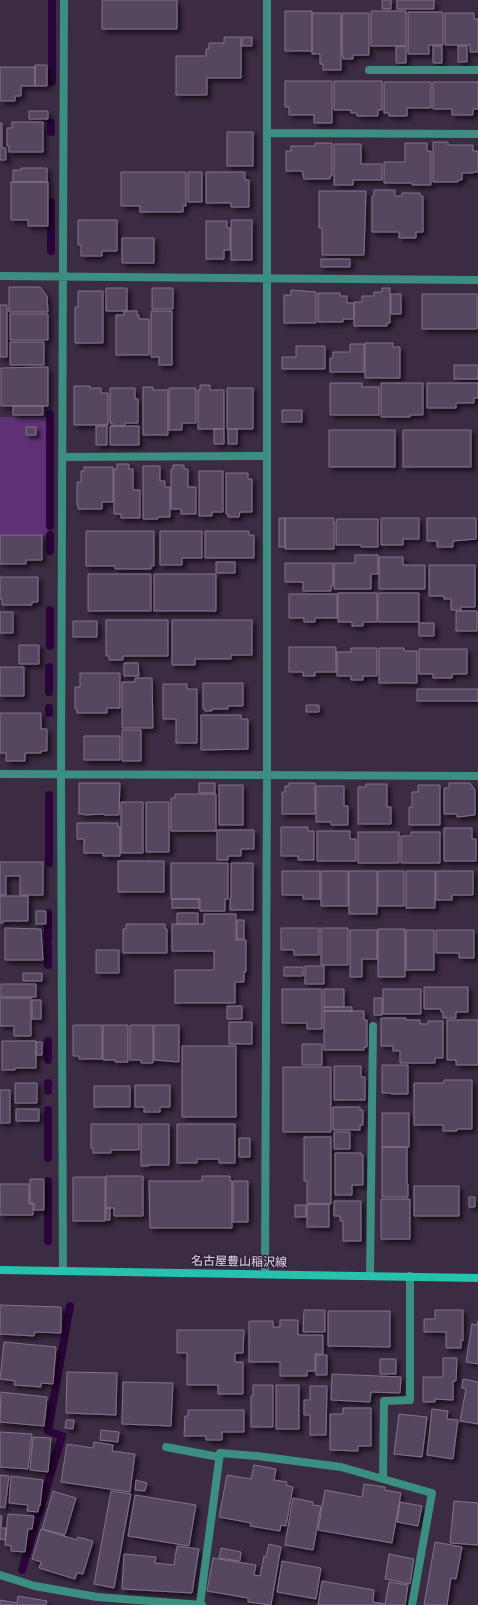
<svg xmlns="http://www.w3.org/2000/svg" width="478" height="1605" font-family="Manrope,'Noto Sans JP',sans-serif">
<style>
.green{fill:#5f3076}
.lines{fill:none;stroke-linecap:round;stroke-linejoin:round}
.stream{stroke:#2a043a;stroke-width:8}
.building{fill:#574761;stroke:#83718d;filter:url(#shadow)}
.service{stroke:#3c8e81;stroke-width:8}
.minor{stroke:#3c8e81;stroke-width:8}
.secondary{stroke:#27c2ae;stroke-width:8}
.labels{text-anchor:middle;dominant-baseline:central;stroke-width:3;stroke-linejoin:round;paint-order:stroke}
.street-label{font-size:12px;fill:#e1d7e6;stroke:#302139}
</style>
<defs>
<filter id="shadow"><feDropShadow dx="3.5" dy="3.5" stdDeviation="2" flood-color="#0009"/></filter>
</defs>
<rect width="100%" height="100%" fill="#3b2b43"/>
<path class="green" d="M0,417h47l1,118 -48,-1z"/>
<g class="lines">
<path class="stream" d="M52,82v-82
M51,123v9
M51,251v-49
M50,526v-112
M50,535v16
M50,610v36
M49,667v25
M49,708v5
M49,863v-68
M48,913v27
M48,947v18
M48,1041v19
M48,1083v8
M48,1158v-48
M48,1181v60
M22,1570l40,-134 -14,-5 22,-125"/>
</g>
<path class="building" d="M102,0h75v29h-75z
M382,0h9v9h-9z
M397,0h37v9h-37z
M285,11h27v40h-27z
M371,11h35v35h-35z
M408,12h35v33h-14v9h-21z
M312,13h29v57h-18v-6h-3v-10h-8z
M342,13h27v42h-16v4h-10v-4h-1z
M445,13h29v6h4v33h-8v-7h-25z
M224,37h17v41h-34v17h-31v-39h30v-7h3v-6h15z
M242,37h10v9h-10z
M396,46h10v17h-10z
M433,46h9v17h-9z
M458,46h9v16h-9z
M35,65h12v21h-12z
M0,67h35v19h-14v10h-6v5h-15z
M285,81h47v42h-18v-8h-25v-8h-4z
M334,81h48v29h-4v6h-21v-3h-6v-3h-17z
M384,82h47v26h-24v8h-18v-3h-5z
M433,82h45v27h-5v6h-21v-6h-19z
M29,111h19v8h-19z
M12,122h31v30h-34v-6h-2v-18h5z
M0,123h2v25h4v12h-6z
M227,132h26v34h-26z
M433,142h15v3h25v6h5v21h-5v1h-11v7h-4v2h-25z
M315,143h17v33h-2v3h-26l-2,-8h-16v-20h5v-5h24z
M405,143h22v8h4v34h-19v-2h-28v-21h21z
M334,144h27v20h21v16h-29v5h-19z
M21,168h26v14h-34v-12h8z
M121,172h65v34h-3v6h-43v-6h-19z
M188,172h14v30h-14z
M206,172h39v8h4v27h-18v-4h-25z
M11,182h37v44h-20v-6h-17z
M374,190h21v6h7v-3h18v3h3v36h-7v6h-17v-6h-27v-36h2z
M319,191h47l-2,64h-42v-27h-3z
M78,220h39v31h-15v5h-21v-11h-3z
M231,220h21v40h-21z
M206,221h21v7h3v22h-6v9h-18z
M122,238h32v25h-32z
M321,259h29v8h-29z
M9,287h31l7,9 1,16h-39z
M106,288h21v23h-21z
M152,288h21v21h-21z
M382,288h8v35h-3v3h-33v-24h8v-6h12v-4h8z
M291,290l25,2v31h-32v-28h7z
M78,291h25v52h-28v-36h3z
M318,293h22v3h7v7h7v16h-11v3h-25z
M391,294h10v20h-10z
M422,294h55v35h-55z
M0,305h7v52h-7z
M124,311h13v4h2v4h10v36h-33v-40h8z
M151,311h21v54h-13v-8h-8z
M10,314h38v26h-38z
M10,342h34v23h-34z
M365,343h28v4h7v31h-35z
M350,344h14v28h-34v-14h3v-6h17z
M296,346h29v23h-43v-12h14z
M454,365h24v14h-24z
M48,367v39h-47v-38z
M330,383h32v4h17v28h-49z
M381,383h42v32h-13v2h-29z
M427,383h51v15h-4v5h-18v5h-29z
M200,385h10v5h14v39h-26v-39h2z
M74,386h16v2h11v5h7v32h-34z
M143,387h10v3h15v45h-25z
M110,388h25v11h3v24h-13v3h-13v-3h-2z
M169,388h27v35h-14v7h-13z
M227,388h26v41h-26z
M13,406h30v9h-30z
M282,410h20v12h-20z
M96,426h11v19h-11z
M110,426h29v19h-29z
M26,427h10v8h-10z
M214,429h10v15h-10z
M228,429h9v15h-9z
M329,430h66v37h-66z
M403,430h68v37h-68z
M117,464h12v5h4v21h7v28h-19v-4h-7v-45h3z
M173,465h11v4h4v18h8v27h-15v-5h-10v-40h2z
M143,466h17v15h5v6h5v30h-12v2h-15z
M84,467h29v35h-11v7h-24v-4h-1v-23h4v-11h3z
M199,471h24v41h-11v4h-13z
M226,473h22v6h4v33h-12l-1,5h-11v-3h-2z
M279,518h6v29h-6z
M285,518h49v31h-49z
M381,518h38v21h-16v6h-22z
M427,518h49v21l-23,2v6h-16v-6h-10z
M337,519h41v28h-17v-2h-25v-24h1z
M86,531h68v35h-3v3h-36v-3h-29z
M160,531h42v27h-20v7h-22z
M205,531h44v4h5v23h-49z
M0,535h42v25h-16v4h-26z
M355,555h23v19h-7v15h-37v-26h21z
M379,557h24v8h22v24h-46z
M216,562h19v11h-19z
M285,563h48v23h-2v5h-28v-9h-18z
M429,565h46v42h-14v3h-10v-11h-7v-3h-15z
M88,574h63v37h-63z
M154,574h62v37h-62z
M0,577h38v25h-6v3h-30v-6h-2z
M338,593h39v29h-14v4h-11v-4h-14z
M378,593h41v29h-41z
M289,594h48v24h-22v4h-11v-4h-15z
M456,611h21v20h-21z
M0,612h13v21h-13z
M106,620h62v36h-45v4h-14v-4h-3z
M172,620h80v35h-21v4h-36v6h-23z
M73,621h24v16h-24z
M419,623h15v13h-15z
M19,645h20v19h-20z
M289,647h47v25h-21v4h-12v-4h-14z
M351,648h26v28h-14v4h-12v-4h-14v-24h14z
M379,648h25v3h13v32h-38z
M419,649h48v25h-15v4h-19v-4h-14z
M124,663h14l1,13h-15z
M0,667h24v29h-24z
M80,673h40v35h-13v5h-30v-4h-2v-22h5z
M135,678h17l1,50h-31v-46h13z
M203,683h40v23h-15v3h-16v2h-7v-2h-2z
M163,684h24v5h10v54h-21v-24h-13z
M417,689h61v12h-61z
M306,705h13v7h-13z
M0,713h41v16h6v22h-6v2h-16v8h-19v-8h-6z
M201,715h40v4h7v30l-47,1z
M122,730h19v31h-19z
M84,736h36v24h-36z
M79,783h41l-1,32h-15v-1l-20,1v-1h-5z
M199,783h16v10h-16z
M289,783h26v31h-33v-22h3v-6h4z
M449,783h21l5,7v25l-18,2v-3h-13v-26h5z
M366,784h21v23h4v17h-33v-37h8z
M219,785h24v40h-24z
M418,785h22v40h-31v-18h3v-15h6z
M316,786h28v20h4v19h-17v-3h-15z
M175,794h41v37h-45v-33h4z
M121,802h22v51h-22z
M146,802h23v50h-23z
M77,823h41v4h2v29h-17v-3h-19v-14h-7z
M281,827h27v4h6v29h-16v-4h-17z
M444,828h28v11h4v22h-32z
M217,830h37v19h-13v7h-13v4h-11z
M317,831h33v8h6v22h-39z
M358,832h41v31h-41z
M411,832h29v31h-39v-27h10z
M118,861h46v31h-46z
M0,862h43v33h-23v-19h-14v19h-6z
M171,863h57v36h-3v12h-25v-12h-29z
M231,863h22v47h-23v-12h1z
M282,871h38v28h-17v-4h-21z
M321,871h27v35h-27z
M349,871h28v43h-28z
M378,871h26v35h-26z
M406,871h29v37h-29z
M436,871h37v24h-21v5h-16z
M0,896h28v25h-25v2h-3z
M172,899h27v9h-27z
M36,911h10v13h-10z
M177,913h21v11h-21z
M204,914h32v26h10v32h-2v10h-9v21h-60v-33h39v-19h-42v-27h32z
M237,920h7v19h-7z
M126,924h39v5h2v24h-44v-24h3z
M5,928l36,1 2,31h-38z
M281,928h38v27h-25v-5h-13z
M321,928h27v37h-27z
M378,929h27v48h-27z
M350,930h27v29h-15v18h-12z
M406,930h28v40h-28z
M436,930h38v28h-15v-5h-23z
M96,950h23v23h-23z
M305,966h19v18h-19z
M284,967h19v9h-19z
M23,973h19v8h-19z
M1,984h35v13h-35z
M424,987h44v25h-12v6h-13v-6h-2v-3h-17z
M282,989h40v40h-15v-6h-25z
M324,989h20v18h-20z
M383,989h38v25h-38z
M0,998h31v38h-17v-10h-14z
M374,998h8v17h-8z
M32,1000h9v19h-9z
M227,1006h15v13h-15z
M324,1007h28v4h-28z
M324,1011h40v9h3v27h-3v3h-40z
M381,1018h25v2h14v4h8v-3h15v37h-8v5h-35v-12h-7v-5h-12z
M447,1020h31v45h-22v-5h-9z
M229,1022h23v22h-23z
M73,1025h29v34h-23v-3h-6z
M103,1025h25v37h-13v-2h-12z
M130,1025h23v38h-12v-3h-11z
M154,1025h25v37l-25,-2z
M2,1041h34v27h-21v2h-13z
M36,1042h6v13h-6z
M302,1044h20v21h-20z
M182,1046h54v71h-54z
M382,1065h26v29h-17v-1h-9z
M334,1066h27v11h4v23h-31z
M283,1067h48v65h-48z
M444,1080h28v49h-15v2h-14v-6h-29v-42h30z
M15,1083h22v20h-22z
M135,1085h35v22h-10v5h-16v-5h-9z
M94,1086h36v21h-36z
M0,1090h10v33h-10z
M333,1107h27v3h3v15h-3v5h-27z
M16,1109h23v12h-23z
M382,1113h27v34h-27z
M91,1124h48v26h-28v3h-18v-5h-2z
M141,1124h28v41h-20v1h-8z
M177,1124h58v39h-16v-4h-22v4h-20z
M334,1132h16v17h-16z
M304,1137h27v67h-24v-23h-3z
M239,1138h11v19h-11z
M382,1147h25v37h1v13h-26z
M335,1153h26v2h2v30h-11v10h-17z
M106,1176h37v40h-29v-8h-8z
M202,1176h28v5h2v47h-82l-1,-47h53z
M73,1177h32v44h-32z
M30,1179h14v31h-10v-7h-4z
M233,1181h15v41h-15z
M0,1184h29v20h4v11h-33z
M414,1186h45v30h-45z
M469,1197h6v10h-6z
M381,1199h29v40h-29z
M334,1201h27v40h-18v-20h-3v-5h-6z
M307,1204h22v23h-22z
M295,1205h11v12h-11z
M106,1208h4v12h-4z
M0,1305l61,2v26l-26,-1 -1,4 -34,-2z
M304,1310h21v22h-22z
M435,1310h28v31l-2,-1v8h-15v-16h-22v-13h11z
M328,1311h62v36l-62,-1z
M280,1320h18v15h25v19h-8v17h-8v5h-27v-14h-31v-41h24v6h7z
M478,1321v43l-12,-2 6,-38 5,1z
M177,1330h67l-1,23h-8v9h8v32h-25v-9h-31v-32h-10z
M4,1342l52,5 -3,37 -12,-1v4l-27,-2 1,-4 -15,-2z
M316,1355h11v20h-11z
M443,1358h14l-1,23h-3v19l-18,-1v3h-12v-25h20z
M380,1359h16v15h-16z
M67,1372l50,1 -1,42 -50,-2z
M332,1374l69,3 -1,16 -29,-1 -1,10 -39,-2z
M463,1379l15,3v42l-18,-3 6,-32 -4,-1z
M123,1382l50,1 -2,43 -49,-2z
M253,1385h20v42h-22v-31h2z
M276,1385h23v44h-23z
M310,1386h17l-1,49h-16v-20h-6v-15h6z
M1,1392l46,5 -3,29 -44,-4z
M343,1408h28v38h-13v5l-28,-1v-36h13z
M432,1409l16,2 -1,8 11,1 -5,39 -26,-4z
M188,1410h56v22h-22v8h-16v-4h-22l1,-20h3z
M399,1414l28,3 -5,40 -28,-3z
M66,1420h8l-1,9 -8,-1z
M101,1430l18,2 -1,10 -18,-2z
M0,1432l32,2 -4,35 -28,-2z
M33,1437l18,1 -3,34 -18,-2z
M94,1442l19,3 -1,6 23,3 -5,38 -69,-10 6,-38 26,4z
M254,1465l22,4 -2,11 13,2 -1,3 7,2 -7,39 -5,-1 -1,6 -30,-5 1,-3 -32,-6 8,-42 24,4z
M0,1475l9,1 -4,32 -5,-1z
M11,1476l32,4 -3,26h-1l-1,6 -11,-1 1,-6 -19,-2z
M136,1480l11,3 -2,8 -10,-1z
M364,1484l21,3v3l16,3 -9,50 -74,-13 7,-40 37,7z
M53,1491l23,7 -11,37 -23,-6z
M111,1491l20,3 -17,94 -20,-4z
M135,1495l61,10 -7,41 -61,-10z
M293,1498l20,4v3l8,1 -8,44 -28,-5z
M454,1501l24,2v42l-28,-2z
M400,1502l22,4 -4,20 -21,-4z
M8,1514l26,2 -2,13h-4l-3,23 -14,-1v-5l-6,-1z
M0,1516h2l-1,12h5l-1,12 -5,-1z
M41,1529l36,11 1,-3 15,4 -10,33 -6,-1 -2,6 -36,-11 2,-6 -9,-3z
M435,1542l27,5 -6,32 -5,-1 -4,27h-23z
M269,1544l12,3 -10,58 -23,-3v-4l-41,-7 6,-33 43,7 -2,10 6,1 4,-20 2,1z
M177,1546l22,3 -7,44 -70,-4 2,-35 32,3 -1,6 19,2z
M221,1548l20,4 -1,9 -21,-3z
M389,1554l25,5 -4,25 -25,-5z
M282,1561l39,7 -5,31 -39,-7z
M322,1581l52,9 -1,12 12,2 4,-22 19,3 -3,20h-87z
M18,1596l29,5 -1,4h-46v-5l17,3z"/>
<g class="lines">
<path class="service" d="M369,70h109
M166,1447l53,10"/>
<path class="minor" d="M267,133l211,1
M0,276l478,4
M62,457l205,-1
M0,774l478,2
M63,1271l-2,-497 3,-774
M265,1274l2,-499v-775
M370,1276l3,-250
M383,1479l1,-78 26,-1v-124
M0,1575l35,11 62,11 105,8
M200,1604l20,-151 37,3 84,11 91,26 -20,112"/>
<path class="secondary" d="M0,1270l478,8"/>
</g>
<g class="labels">
<g class="street-label">
<text transform="translate(239 1261) rotate(1)">名古屋豊山稲沢線</text>
</g>
</g>
</svg>
